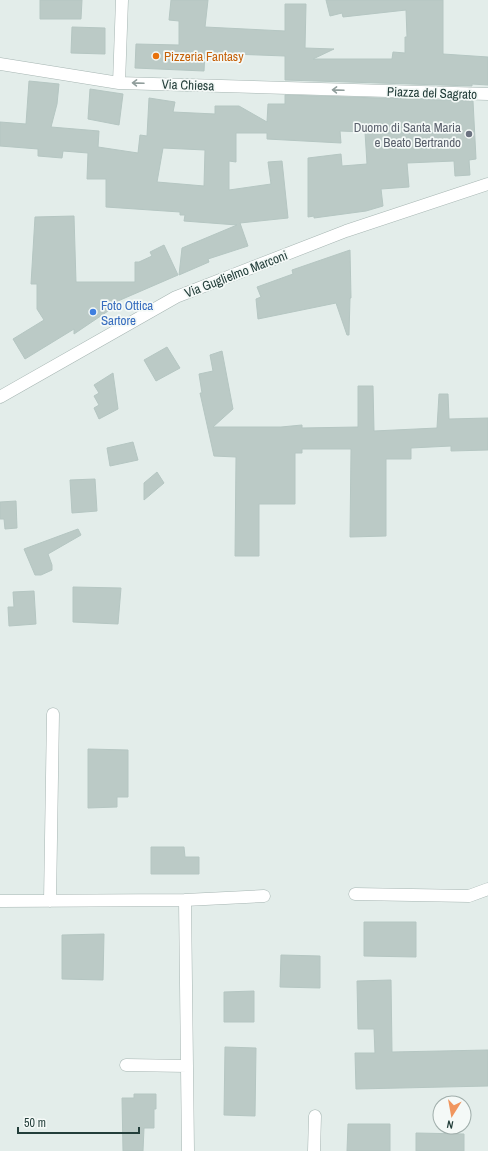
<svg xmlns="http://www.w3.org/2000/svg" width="488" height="1151" font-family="'Archivo Narrow',sans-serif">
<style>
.building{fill:#bbcac6;stroke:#b5c6c2;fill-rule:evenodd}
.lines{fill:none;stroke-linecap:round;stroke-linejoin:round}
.minor-casing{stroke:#a6b5b2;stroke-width:13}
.minor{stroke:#fff;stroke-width:12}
.oneway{stroke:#919e9c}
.food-dot{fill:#e8710a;stroke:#f4f9f7;stroke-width:1.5}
.worship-dot{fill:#6b7280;stroke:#f4f9f7;stroke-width:1.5}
.shop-dot{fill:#3f7fe0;stroke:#f4f9f7;stroke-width:1.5}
.labels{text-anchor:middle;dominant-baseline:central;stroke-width:3.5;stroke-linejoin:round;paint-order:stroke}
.food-label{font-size:13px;fill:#c56008;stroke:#f4f9f7;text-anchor:start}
.street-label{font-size:13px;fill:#233e3a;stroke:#f4f9f7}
.worship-label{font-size:13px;fill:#5b616d;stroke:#f4f9f7;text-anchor:end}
.shop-label{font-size:13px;fill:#366cbe;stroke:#f4f9f7;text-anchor:start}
</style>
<rect width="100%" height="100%" fill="#e3edea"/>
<path class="building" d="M40,0h42l-1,19h-41z
M171,0h37l-3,27 80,4v-27h21l-1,44 29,1 -21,10h79l1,-7 12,1v-16h2l-1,-27 -63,7 -1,-4 -12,3 -4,-16h117v54l45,3v28l-16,-1v2l-187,-6v-24l-80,-3 -1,18 -69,-3 1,-24 43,1v-24l-10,-1z
M72,27l33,1v26l-34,-1z
M29,81l30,3 -2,20 -6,23 48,4 -1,16 40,6 2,-18 7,1 2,-38 26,4 -2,10 42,2v-8h24l28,16 1,-18h17v-9l188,6 3,58 -7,1 1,15 -15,1 -1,-15 -47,2 2,24 -28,2 2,17 -17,5 -52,7v-2l-6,1v-59l33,-4 1,12 25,-2 -2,-32 -25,-1 1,12 -74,-4v-6h-31v29l-7,-1v29l42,-6 -3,-22 14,-1 6,57 -48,5 8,23 -40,13 1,3 -30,13 3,-27 55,-23 -53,-4 1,-6h-5v-3l-74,-5v-28h-19l1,-26 -25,-2 -1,7 -24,-2v-7l-38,-3v-24l26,2zM163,148l42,2 -1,36 -47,-4z
M90,89l33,5 -4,31 -31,-6z
M74,216l2,66h59v-20h4l13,-6 -2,-4 14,-7 14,30 -67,29v5l-37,25v-5l-49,30 -12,-20 31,-19 -7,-11v-25h-6l4,-67z
M350,250l1,48h-1l-1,37h-2l-11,-32 -78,16 -2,-20 5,-2 -4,-10 36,-13 -1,-4z
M167,347l13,21 -24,13 -12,-21z
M222,351l11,58 -20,18h68l21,-2v3l56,-1v-41h15l1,45 63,-3 2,-34h9l1,25 39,-1v32l-37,1v-5l-40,2v11h-25v77l-36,1 1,-88h-49v4h-7v51h-36v52h-24l1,-99 -22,-1 -14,-63h2l-3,-19 14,-3 -3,-16z
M113,373l5,36 -19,10 -5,-11 5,-3 -5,-9 5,-3 -5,-8z
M133,442l5,18 -28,6 -3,-18z
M157,472l7,11 -20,17v-17z
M95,479l2,32 -25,2 -2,-33z
M16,501l1,27 -12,1 -1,-10h-4v-17z
M78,529l3,6 -33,19 4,11v5l-11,5h-6l-11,-26z
M73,587l48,1 -3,36 -45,-2z
M34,591l2,33 -27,2 -1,-19h6l-1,-15z
M88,749l40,1v47h-11v10l-29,1z
M151,847h33l1,10h14v17h-48z
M364,922h52v35l-52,-1z
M104,934l-1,46 -41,-1v-44z
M281,955l39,1v32l-40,-1z
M391,980l1,72 96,-2v36l-132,3 -1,-36h20l-1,-24h-16l-1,-48z
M254,991v31h-30v-30z
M225,1047l31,1 -1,68 -31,-1z
M134,1094h22v15h-2v19h-10l-1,23h-20l-1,-53h12z
M348,1124h42v27h-43z
M416,1133l48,1v17h-48z"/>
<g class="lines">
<defs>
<path id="minor" d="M0,64l119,19 369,11
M119,83l3,-83
M0,397l176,-100 170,-66 142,-47
M355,894l114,2 19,-7
M185,900l79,-4
M0,901l185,-1 3,251
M50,901l3,-187
M126,1065l61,1
M314,1151l1,-35"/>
</defs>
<use href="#minor" class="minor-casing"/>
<use href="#minor" class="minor"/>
</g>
<defs><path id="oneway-shaft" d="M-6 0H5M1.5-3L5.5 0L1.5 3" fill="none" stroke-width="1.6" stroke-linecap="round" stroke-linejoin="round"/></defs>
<g class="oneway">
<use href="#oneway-shaft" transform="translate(138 83) rotate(-178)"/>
<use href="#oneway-shaft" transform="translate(338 90) rotate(-178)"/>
</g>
<circle class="food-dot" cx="156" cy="56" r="4"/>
<circle class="worship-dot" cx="469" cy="134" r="4"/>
<circle class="shop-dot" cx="93" cy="312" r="4"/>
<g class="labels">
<g class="food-label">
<text x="164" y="56">Pizzeria Fantasy</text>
</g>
<g class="street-label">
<text transform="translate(188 85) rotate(2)">Via Chiesa</text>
<text transform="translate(432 93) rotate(2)">Piazza del Sagrato</text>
<text transform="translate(236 274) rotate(-21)">Via Guglielmo Marconi</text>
</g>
<g class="worship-label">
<text x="461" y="127">Duomo di Santa Maria<tspan x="461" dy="15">e Beato Bertrando</tspan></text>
</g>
<g class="shop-label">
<text x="101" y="305">Foto Ottica<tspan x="101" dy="15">Sartore</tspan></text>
</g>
</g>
<g transform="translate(452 1115) rotate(191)"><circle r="19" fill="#f4f9f7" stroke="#a0aeab"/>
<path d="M0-3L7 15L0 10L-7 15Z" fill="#f0965e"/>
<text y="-6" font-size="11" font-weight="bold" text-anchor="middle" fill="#233e3a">N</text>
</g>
<path d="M18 1127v6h121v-6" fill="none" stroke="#233e3a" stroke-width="2"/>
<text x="24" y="1127" font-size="12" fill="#233e3a" stroke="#f4f9f7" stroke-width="3" paint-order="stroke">50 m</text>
</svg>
